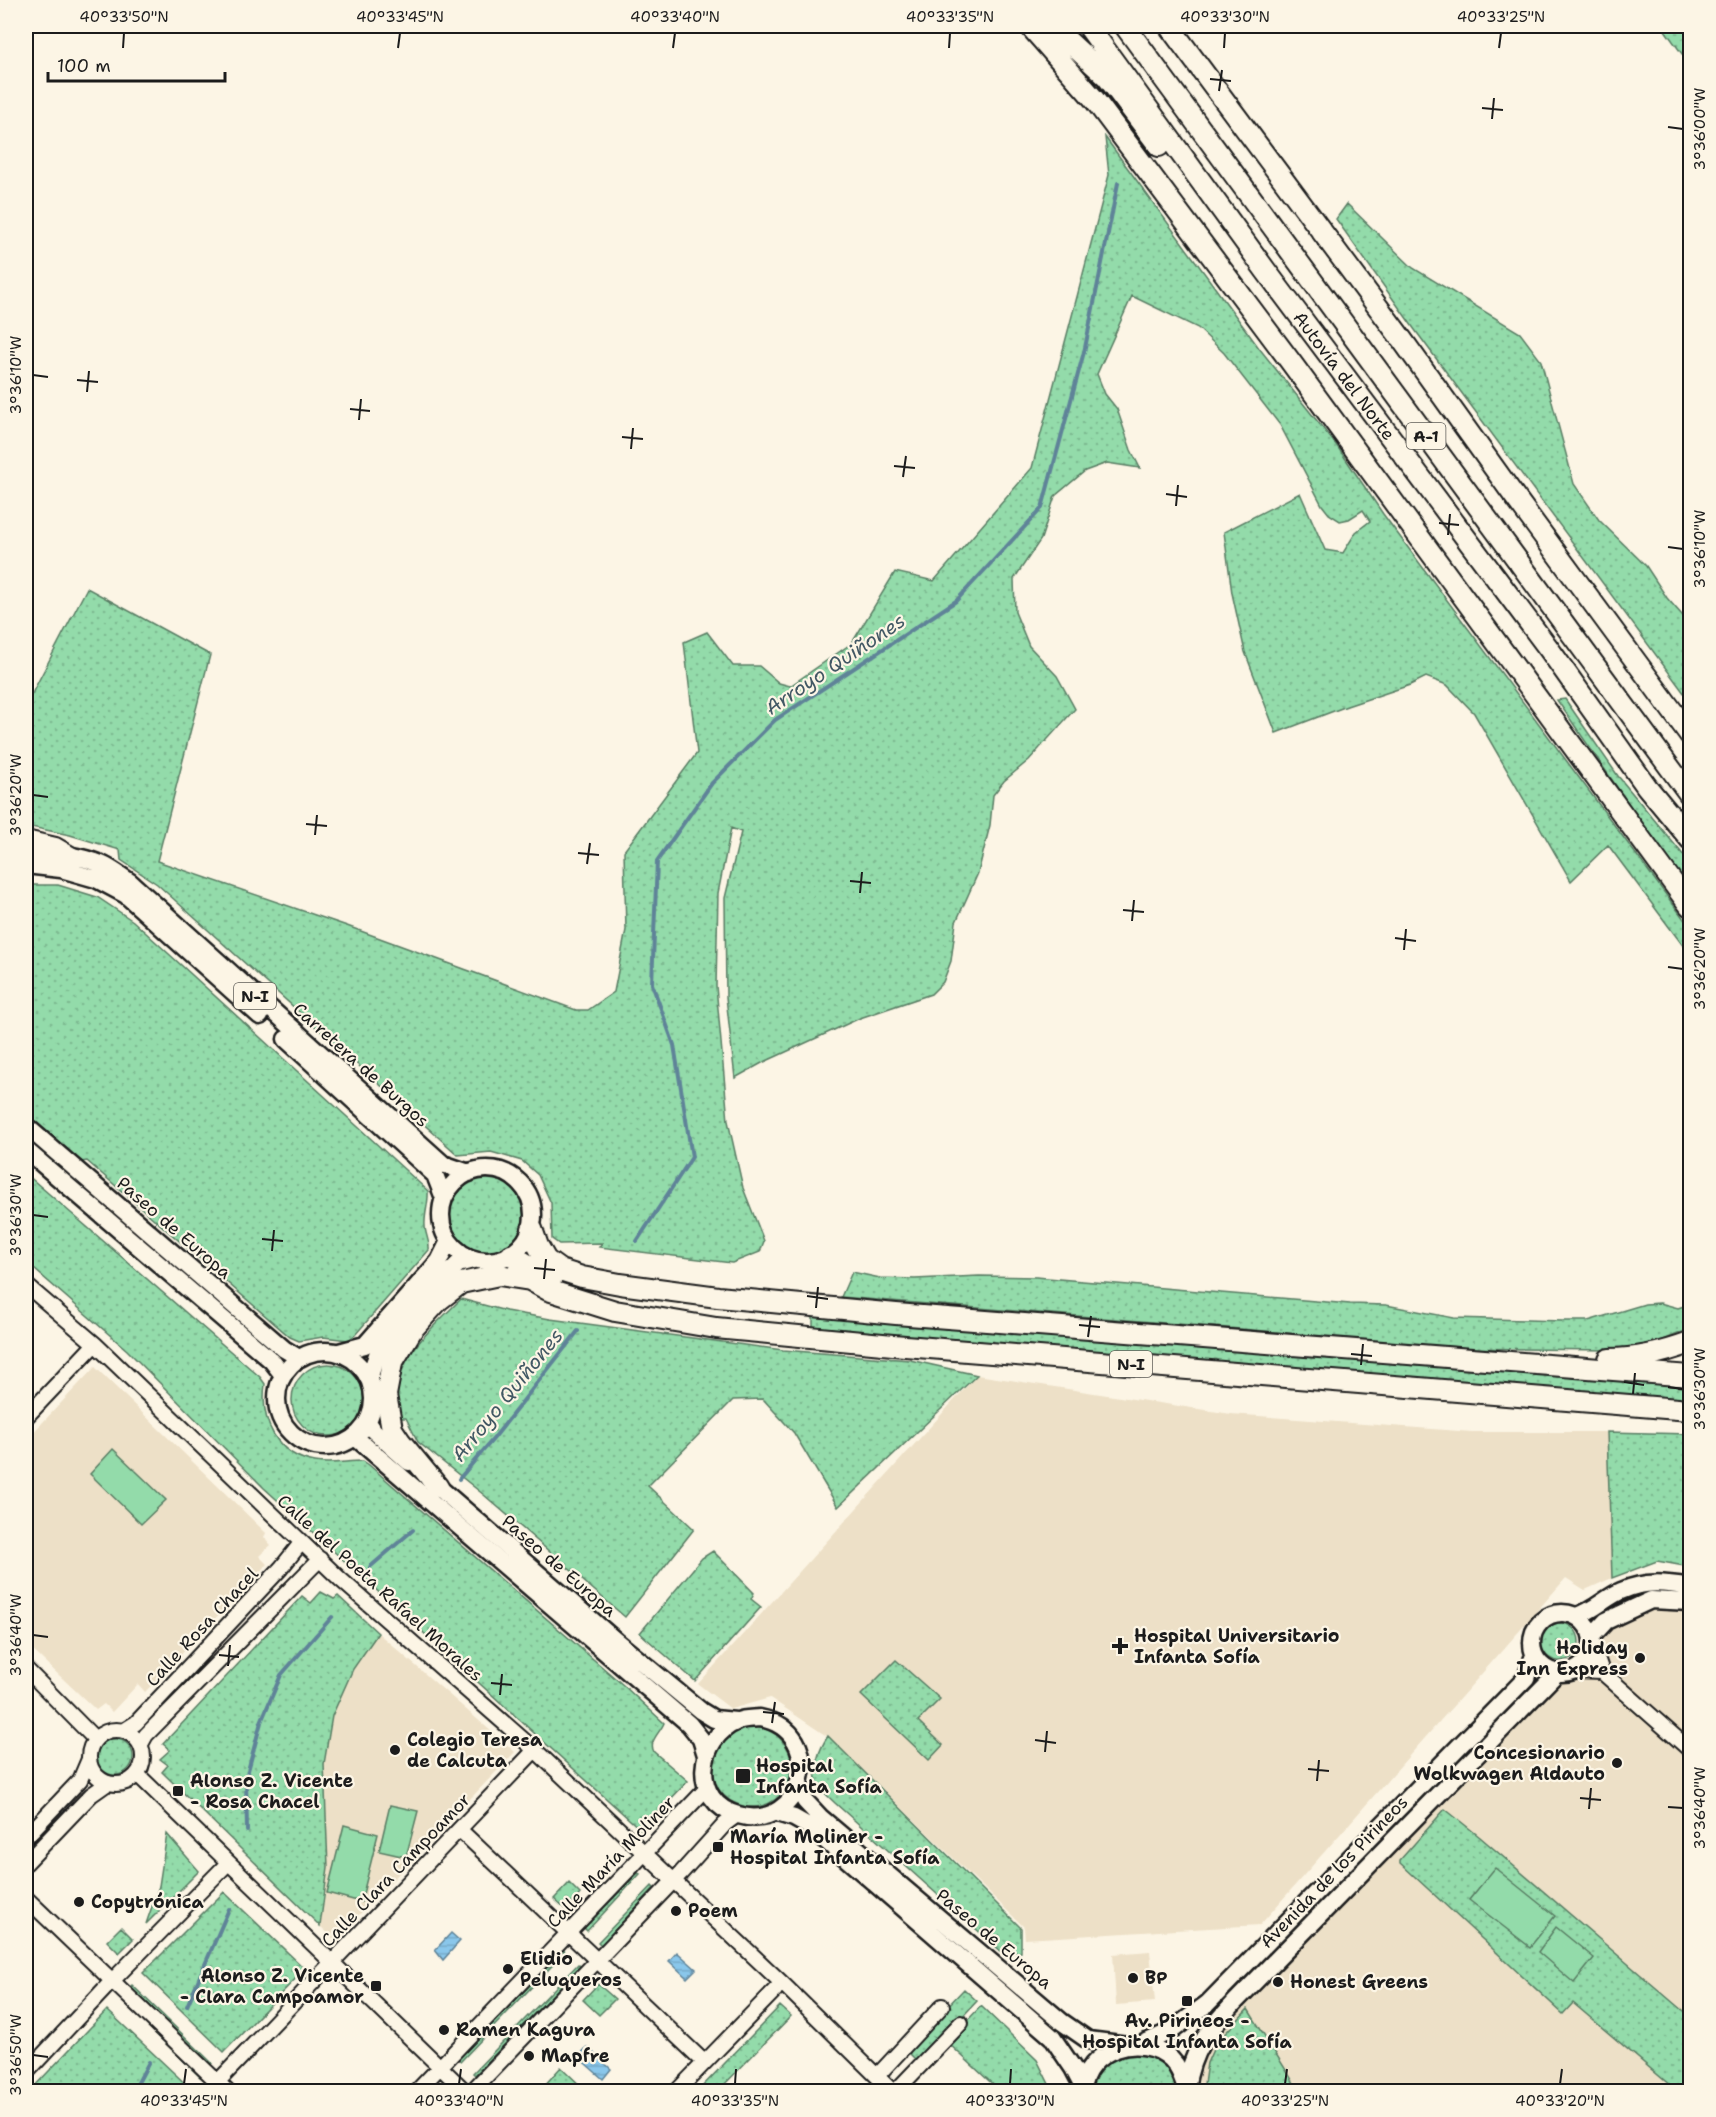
<svg xmlns="http://www.w3.org/2000/svg" width="1716" height="2117" font-family="'Shantell Sans',sans-serif">
<style>
.built{fill:#ede0c7}
.green{fill:url(#green-dots);stroke:#587c63;stroke-width:1.5}
.pitch{fill:#93dbaa;stroke:#587c63;stroke-width:1.5}
.water{fill:url(#water-rules);stroke:#5e8398;stroke-width:1.5}
.lines{fill:none;stroke-linecap:round;stroke-linejoin:round}
.stream{stroke:#5e8398;stroke-width:4}
.minor-casing{stroke:#1c1c1c;stroke-width:18}
.major-casing{stroke:#1c1c1c;stroke-width:21}
.highway-casing{stroke:#1c1c1c;stroke-width:24}
.minor{stroke:#fcf5e5;stroke-width:14}
.major{stroke:#fcf5e5;stroke-width:16}
.highway{stroke:#fcf5e5;stroke-width:20}
.ticks{fill:none;stroke:#1c1c1c;stroke-width:2}
.poi-dot{fill:#1c1c1c;stroke:#fcf5e5;stroke-width:2}
.labels{text-anchor:middle;dominant-baseline:central;stroke-width:4.5;stroke-linejoin:round;paint-order:stroke}
.shield{fill:#fcf5e5;stroke:#5f5d58;stroke-width:1.5}
.shield-label{font-size:16px;font-weight:bold;fill:#1c1c1c}
.street-label{font-size:18px;fill:#1c1c1c;stroke:#fcf5e5}
.poi-label{font-size:18px;font-weight:bold;fill:#1c1c1c;stroke:#fcf5e5;text-anchor:start}
.water-label{font-size:20px;font-style:italic;fill:#425864;stroke:#fcf5e5}
.neatline{fill:none;stroke:#1c1c1c;stroke-width:2}
.ticks-label{font-size:15px;text-anchor:middle;fill:#1c1c1c}
</style>
<defs>
<pattern id="green-dots" width="8" height="8" patternUnits="userSpaceOnUse" patternTransform="scale(1.5)"><rect width="8" height="8" fill="#93dbaa"/><path d="M2 2h.1M6 6h.1" fill="none" stroke="#7ebb92" stroke-width="1.8" stroke-linecap="round"/></pattern>
<pattern id="water-rules" width="6" height="5" patternUnits="userSpaceOnUse" patternTransform="scale(1.5)"><rect width="6" height="5" fill="#8ac7eb"/><path d="M0 2.5h6" fill="none" stroke="#76aac9"/></pattern>
</defs>
<rect width="100%" height="100%" fill="#fcf5e5"/>
<filter id="ink" filterUnits="userSpaceOnUse"><feTurbulence type="fractalNoise" baseFrequency=".0167" numOctaves="2"/><feDisplacementMap in="SourceGraphic" scale="12" xChannelSelector="R" yChannelSelector="G"/><feConvolveMatrix kernelMatrix="1 2 1 2 8 2 1 2 1" color-interpolation-filters="sRGB"/></filter>
<g filter="url(#ink)">
<path class="built" d="M95,1367l171,166 -2,4 7,8 -12,11 8,8 -122,128 -7,-8 -26,28 -8,-8 -8,6 -70,-66v-204z
M977,1375l254,39 241,18h135l5,146 -27,12 -19,-12 -306,347 -235,14 -1,-12 -193,-188 -61,-41 -39,11 -33,-25z
M1651,1600l39,2v489l-504,1 10,-41 361,-378 17,-2 14,-11 18,-39z
M378,1633l137,119 -180,188 -15,-14 8,-59 -4,-103 8,-48 21,-47z
M1150,1951l5,51 -39,3 -3,-51z"/>
<path class="green" d="M1662,26h28v39z
M1105,137l154,211 78,98 46,68 307,413v28l-82,-110 -37,36 -97,-168 -27,-28 -21,-8 -16,8 -63,21 -71,27 -31,-81 -13,-59 -8,-61 76,-39 25,57 18,3 13,-21 14,-11 -7,-11 -14,9 -9,2 -11,-7 -7,-9 -42,-80 -56,-72 -26,-25 -66,-32 -35,78 8,20 12,15 14,41 9,18 -33,-5 -22,8 -30,25 -14,43 -27,40 1,33 14,34 28,30 18,33 -46,51 -25,21 -11,14 -3,30 -12,48 -22,49 -5,39 -8,21 -12,12 -71,24 -98,45 -27,15 -9,-81 -1,-99 16,-66 -10,-4 -13,65 -2,93 12,135 15,67 21,53 -4,11 -28,11 -133,-16 3,-4 -43,1 -7,-5 -1,-36 -13,-28 -16,-14 -31,-9 -33,3 -301,-271 -36,-24 -1,-10 -50,-15 -44,-9v-121l61,-117 123,67 -53,206 190,65 229,84h12l26,-18 12,-62 -2,-79 73,-98 -13,-111 23,-10 26,34h26l20,17 11,3 62,-43 43,-71 39,9 98,-113 77,-293z
M1347,204l66,64 107,65 21,28 33,123 25,36 47,46 21,32 23,26v77l-275,-371 -79,-111z
M1565,699l53,77 72,87v30l-133,-193z
M26,885h32l39,12 36,24 295,270c1,12 -4,23 -3,35 0,8 5,15 4,24l-74,85 -7,5 -25,-3 -24,4 -9,-4 -203,-176 -6,1 -55,-48z
M26,1174l234,203 5,7c-5,37 11,71 50,78 16,3 32,-1 48,-1l6,4 254,220 41,38c-4,10 -16,18 -10,29l34,29 -47,49 -377,-342 -137,-138 -101,-88z
M450 1216a37 37 0 1 1 74 0a37 37 0 1 1-74 0Z
M852,1272l28,6 35,1 64,-3 57,1 314,27 36,1 68,13 109,3h25l57,-17 15,-1 18,5 12,-4v25l-34,14 -45,7 -168,-2 -178,-17 -424,-34z
M461,1299l45,12 44,8 233,31 127,10 67,15 -139,132 -44,-74 -31,-34 -30,1 -85,86 46,43 -69,88 -141,-122 -66,-53 -12,-24h-7c0,-8 -2,-16 -2,-24 2,-40 38,-69 64,-95z
M813,1316l877,69v15l-877,-70z
M292 1400a36 36 0 1 1 72 0a36 36 0 1 1-72 0Z
M1607,1432l83,2v133l-33,-6 -45,17z
M713,1551l41,42 -3,6 10,8 -66,74 -55,-48 62,-75z
M321,1592l13,7 4,-3 40,37 -25,36 -21,47 -8,48 4,103 -8,59 -158,-154 6,-7 -8,-6 10,-9 -7,-6 139,-148 9,7z
M1541 1642a19 19 0 1 1 38 0a19 19 0 1 1-38 0Z
M896,1660l44,39 -22,22 25,24 -14,15 -68,-65z
M712 1767a40 40 0 1 1 80 0a40 40 0 1 1-80 0Z
M828,1736l193,192v24l-18,1 -168,-150c-5,-5 -12,-11 -16,-17 -9,-15 1,-38 9,-50z
M97 1757a18 18 0 1 1 36 0a18 18 0 1 1-36 0Z
M1445,1809l35,28 210,180v74h-13l-104,-88 -10,11 -163,-151v-3z
M167,1834l32,37 -53,53 13,-38z
M638,1873l2,1 -53,57 -3,-3z
M569,1883l11,11 -14,16 -12,-11z
M652,1886l2,2 -53,57 -3,-3z
M224,1892l81,77 -81,83 -81,-79z
M121,1927l12,12 -14,14 -12,-12z
M564,1950l1,2 -104,109 -3,-2z
M578,1964l2,2 -105,109 -2,-2z
M598,1984l17,15 -16,16 -16,-15z
M132,1985l80,78 -12,14 -81,-79z
M964,1989l13,12 -58,62 -13,-13z
M780,2006l11,10 -73,75h-20z
M981,2006l56,54 16,32 -53,-1 -53,-49z
M1248,2009l51,82h-96l4,-28 9,-20z
M107,2010l84,79 -2,3 -159,-1z
M1140,2052c23,7 32,16 39,40h-90c7,-33 22,-35 51,-40z
M561,2067l25,24h-39l-4,-4z"/>
<path class="pitch" d="M113,1449l53,51 -25,24 -51,-50z
M390,1805l28,6 -12,46 -27,-6z
M344,1825l34,9 -17,68 -34,-9z
M1495,1868l60,48 -25,31 -61,-47z
M1556,1927l38,31 -20,25 -36,-31z"/>
<path class="water" d="M451,1933l9,8 -17,19 -8,-10z
M677,1952l19,17 -9,9 -18,-17z
M587,2047l24,22 -8,10 -25,-22z"/>
<g class="lines">
<path class="stream" d="M637,1241l55,-84 -18,-112 -22,-61 5,-123 55,-78 63,-63 181,-119 86,-93 43,-160 33,-165
M459,1479l35,-41 84,-107
M370,1567l43,-37
M247,1831l-1,-53 15,-56 20,-47 51,-58
M187,2006l42,-97
M133,2092l16,-30"/>
<defs>
<path id="minor" d="M26,838l30,7 17,10
M26,1285l69,59 245,235 195,171 247,233 111,109
M26,1417l69,-73
M1593,1646l9,26 88,78
M26,1669l69,70
M1574,1671l28,1
M89 1757a27 27 0 1 1 54 0a27 27 0 1 1-54 0Z
M125,1730l11,-7 145,-155 20,-25
M141,1744l5,-9 174,-176
M137,1774l329,318
M460,1830l244,232
M26,1837l54,-57 9,-21
M26,1863l65,-68 17,-12
M26,1898l202,194
M26,2073l86,-92 116,-118
M877,2076l65,-70
M208,2092l327,-342
M416,2092l291,-304
M471,2092l210,-219 44,-49 12,-9
M676,2092l106,-109
M895,2092l66,-69"/>
<path id="major" d="M26,851c25,1 52,4 75,13 10,4 20,12 29,18l313,282 26,9
M26,865l35,4 35,10 30,16 134,121
M286,1039l149,136 9,23
M26,1126l258,223 15,9
M26,1150l246,211 11,14
M441 1215a46 46 0 1 1 92 0a46 46 0 1 1-92 0Z
M277 1399a48 48 0 1 1 96 0a48 48 0 1 1-96 0Z
M339,1352l26,-7 74,-84 10,-20
M369,1378l8,-23 73,-83 8,-8 15,-4
M368,1422l6,9 35,31
M355,1437l334,287 12,15 5,16
M429,1479l187,162 85,70 13,8 22,2
M1532 1643a30 30 0 1 1 60 0a30 30 0 1 1-60 0Z
M1577,1616c18,-6 28,-18 44,-25 25,-11 45,-8 69,-4
M1592,1636l14,-15 45,-21 39,2
M760,1718c70,13 44,116 -22,97 -48,-13 -42,-77 0,-94 7,-3 15,-2 22,-3z
M800,1786l5,15 15,16 242,205 26,18 40,5
M777,1813l17,5 16,9 242,210 21,31 10,19
M1140,2045l31,-14 36,-27 319,-326 8,-23
M1186,2088c7,-42 22,-56 49,-86l322,-329
M1082,2092c2,-43 60,-61 89,-33 8,8 11,18 15,29"/>
<path id="highway" d="M1030,26l64,73 196,262 400,545
M1052,26l55,51 52,69
M1088,26l178,245 283,378 98,138 43,52
M1125,26l565,769
M1169,26l229,308 114,159 178,242
M532,1229l6,17 8,14 14,10 22,7 38,7 98,13 178,17 794,62
M511,1255l26,15 14,11
M1609,1359c29,0 54,-6 81,-16
M438,1487l-38,-46 -8,-12 -6,-34 6,-32 20,-33 27,-30 22,-17 38,-8 31,5 18,10 67,21 101,17 177,17 797,65"/>
</defs>
<use href="#minor" class="minor-casing"/>
<use href="#major" class="major-casing"/>
<use href="#highway" class="highway-casing"/>
<use href="#minor" class="minor"/>
<use href="#major" class="major"/>
<use href="#highway" class="highway"/>
</g>
</g>
<path class="ticks" d="M123,48l1,-15M398,48l2,-15M673,48l2,-15M949,48l1,-15M1224,48l1,-15M1499,48l2,-15M1210,79l21,2M1219,91l3,-21M1482,108l21,2M1492,119l2,-21M1668,127l15,2M33,375l15,2M77,380l21,2M87,392l2,-21M350,409l20,2M359,420l2,-21M622,437l21,2M631,449l2,-21M894,466l21,2M903,477l3,-21M1166,494l21,3M1176,506l2,-21M1439,523l20,2M1448,535l2,-21M1668,547l15,2M33,795l15,2M306,824l21,2M315,835l2,-20M578,853l21,2M587,864l3,-21M850,881l21,2M860,893l2,-21M1123,910l21,2M1132,921l2,-21M1395,938l21,3M1404,950l2,-21M1668,967l15,2M33,1215l15,2M262,1239l21,2M272,1251l2,-21M534,1268l21,2M544,1279l2,-20M807,1296l21,3M816,1308l2,-21M1079,1325l21,2M1088,1337l3,-21M1351,1354l21,2M1361,1365l2,-21M1624,1382l20,3M1668,1387l15,2M1633,1394l2,-21M33,1635l15,2M219,1655l20,2M228,1666l2,-21M491,1683l21,2M500,1695l2,-21M763,1712l21,2M772,1723l3,-21M1035,1740l21,3M1045,1752l2,-21M1308,1769l21,2M1317,1781l2,-21M1580,1798l21,2M1668,1807l15,1M1589,1809l2,-21M33,2055l15,2M184,2084l2,-15M459,2084l2,-15M735,2084l1,-15M1010,2084l1,-15M1285,2084l2,-15M1560,2084l2,-15"/>
<g class="poi-dot">
<path d="M1117 1637h6v6h6v6h-6v6h-6v-6h-6v-6h6z"/>
<circle cx="1640" cy="1658" r="6"/>
<circle cx="395" cy="1750" r="6"/>
<circle cx="1617" cy="1763" r="6"/>
<rect x="735" y="1768" width="16" height="16" rx="3"/>
<rect x="172" y="1785" width="12" height="12" rx="3"/>
<rect x="712" y="1841" width="12" height="12" rx="3"/>
<circle cx="79" cy="1902" r="6"/>
<circle cx="676" cy="1911" r="6"/>
<circle cx="508" cy="1969" r="6"/>
<circle cx="1133" cy="1978" r="6"/>
<circle cx="1278" cy="1982" r="6"/>
<rect x="370" y="1980" width="12" height="12" rx="3"/>
<rect x="1181" y="1995" width="12" height="12" rx="3"/>
<circle cx="444" cy="2030" r="6"/>
<circle cx="529" cy="2056" r="6"/>
</g>
<g class="labels">
<g class="shield">
<rect x="1406.5" y="423" width="39" height="26" rx="4.5"/>
<rect x="234" y="983" width="42" height="26" rx="4.5"/>
<rect x="1110" y="1351" width="42" height="26" rx="4.5"/>
</g>
<g class="shield-label">
<text x="1426" y="436">A-1</text>
<text x="255" y="996">N-I</text>
<text x="1131" y="1364">N-I</text>
</g>
<g class="street-label">
<text transform="translate(1344 376) rotate(53)">Autovía del Norte</text>
<text transform="translate(361 1065) rotate(42)">Carretera de Burgos</text>
<text transform="translate(174 1228) rotate(41)">Paseo de Europa</text>
<text transform="translate(559 1566) rotate(41)">Paseo de Europa</text>
<text transform="translate(380 1588) rotate(42)">Calle del Poeta Rafael Morales</text>
<text transform="translate(202 1627) rotate(-47)">Calle Rosa Chacel</text>
<text transform="translate(611 1862) rotate(-46)">Calle María Moliner</text>
<text transform="translate(396 1870) rotate(-46)">Calle Clara Campoamor</text>
<text transform="translate(1334 1872) rotate(-46)">Avenida de los Pirineos</text>
<text transform="translate(994 1939) rotate(40)">Paseo de Europa</text>
</g>
<g class="poi-label">
<text x="1134" y="1636">Hospital Universitario<tspan x="1134" dy="21">Infanta Sofía</tspan></text>
<text x="1628" y="1648" text-anchor="end">Holiday<tspan x="1628" dy="21">Inn Express</tspan></text>
<text x="407" y="1740">Colegio Teresa<tspan x="407" dy="21">de Calcuta</tspan></text>
<text x="1605" y="1753" text-anchor="end">Concesionario<tspan x="1605" dy="21">Wolkwagen Aldauto</tspan></text>
<text x="756" y="1766">Hospital<tspan x="756" dy="21">Infanta Sofía</tspan></text>
<text x="190" y="1781">Alonso Z. Vicente<tspan x="190" dy="21">- Rosa Chacel</tspan></text>
<text x="730" y="1837">María Moliner -<tspan x="730" dy="21">Hospital Infanta Sofía</tspan></text>
<text x="91" y="1902">Copytrónica</text>
<text x="688" y="1911">Poem</text>
<text x="520" y="1959">Elidio<tspan x="520" dy="21">Peluqueros</tspan></text>
<text x="364" y="1976" text-anchor="end">Alonso Z. Vicente<tspan x="364" dy="21">- Clara Campoamor</tspan></text>
<text x="1145" y="1978">BP</text>
<text x="1290" y="1982">Honest Greens</text>
<text x="1187" y="2021" text-anchor="middle">Av. Pirineos -<tspan x="1187" dy="21">Hospital Infanta Sofía</tspan></text>
<text x="456" y="2030">Ramen Kagura</text>
<text x="541" y="2056">Mapfre</text>
</g>
<g class="water-label">
<text transform="translate(835 664) rotate(-34)">Arroyo Quiñones</text>
<text transform="translate(507 1395) rotate(-51)">Arroyo Quiñones</text>
</g>
</g>
<rect width="1716" height="2117" fill="none" stroke="#fcf5e5" stroke-width="66"/>
<path d="M48 72v9h177v-9" fill="none" stroke="#1c1c1c" stroke-width="3"/>
<text x="57" y="72" font-size="18" fill="#1c1c1c" stroke="#fcf5e5" stroke-width="4.5" paint-order="stroke">100 m</text>
<rect x="33" y="33" width="1650" height="2051" class="neatline"/>
<g class="ticks-label">
<text x="124" y="22">40°33'50"N</text>
<text x="400" y="22">40°33'45"N</text>
<text x="675" y="22">40°33'40"N</text>
<text x="950" y="22">40°33'35"N</text>
<text x="1225" y="22">40°33'30"N</text>
<text x="1501" y="22">40°33'25"N</text>
<text transform="translate(1700 129) rotate(-90)" y="5">3°36'00"W</text>
<text transform="translate(16 375) rotate(-90)" y="5">3°36'10"W</text>
<text transform="translate(1700 549) rotate(-90)" y="5">3°36'10"W</text>
<text transform="translate(16 795) rotate(-90)" y="5">3°36'20"W</text>
<text transform="translate(1700 969) rotate(-90)" y="5">3°36'20"W</text>
<text transform="translate(16 1215) rotate(-90)" y="5">3°36'30"W</text>
<text transform="translate(1700 1389) rotate(-90)" y="5">3°36'30"W</text>
<text transform="translate(16 1635) rotate(-90)" y="5">3°36'40"W</text>
<text transform="translate(1700 1808) rotate(-90)" y="5">3°36'40"W</text>
<text transform="translate(16 2055) rotate(-90)" y="5">3°36'50"W</text>
<text x="184" y="2106">40°33'45"N</text>
<text x="459" y="2106">40°33'40"N</text>
<text x="735" y="2106">40°33'35"N</text>
<text x="1010" y="2106">40°33'30"N</text>
<text x="1285" y="2106">40°33'25"N</text>
<text x="1560" y="2106">40°33'20"N</text>
</g>
</svg>
